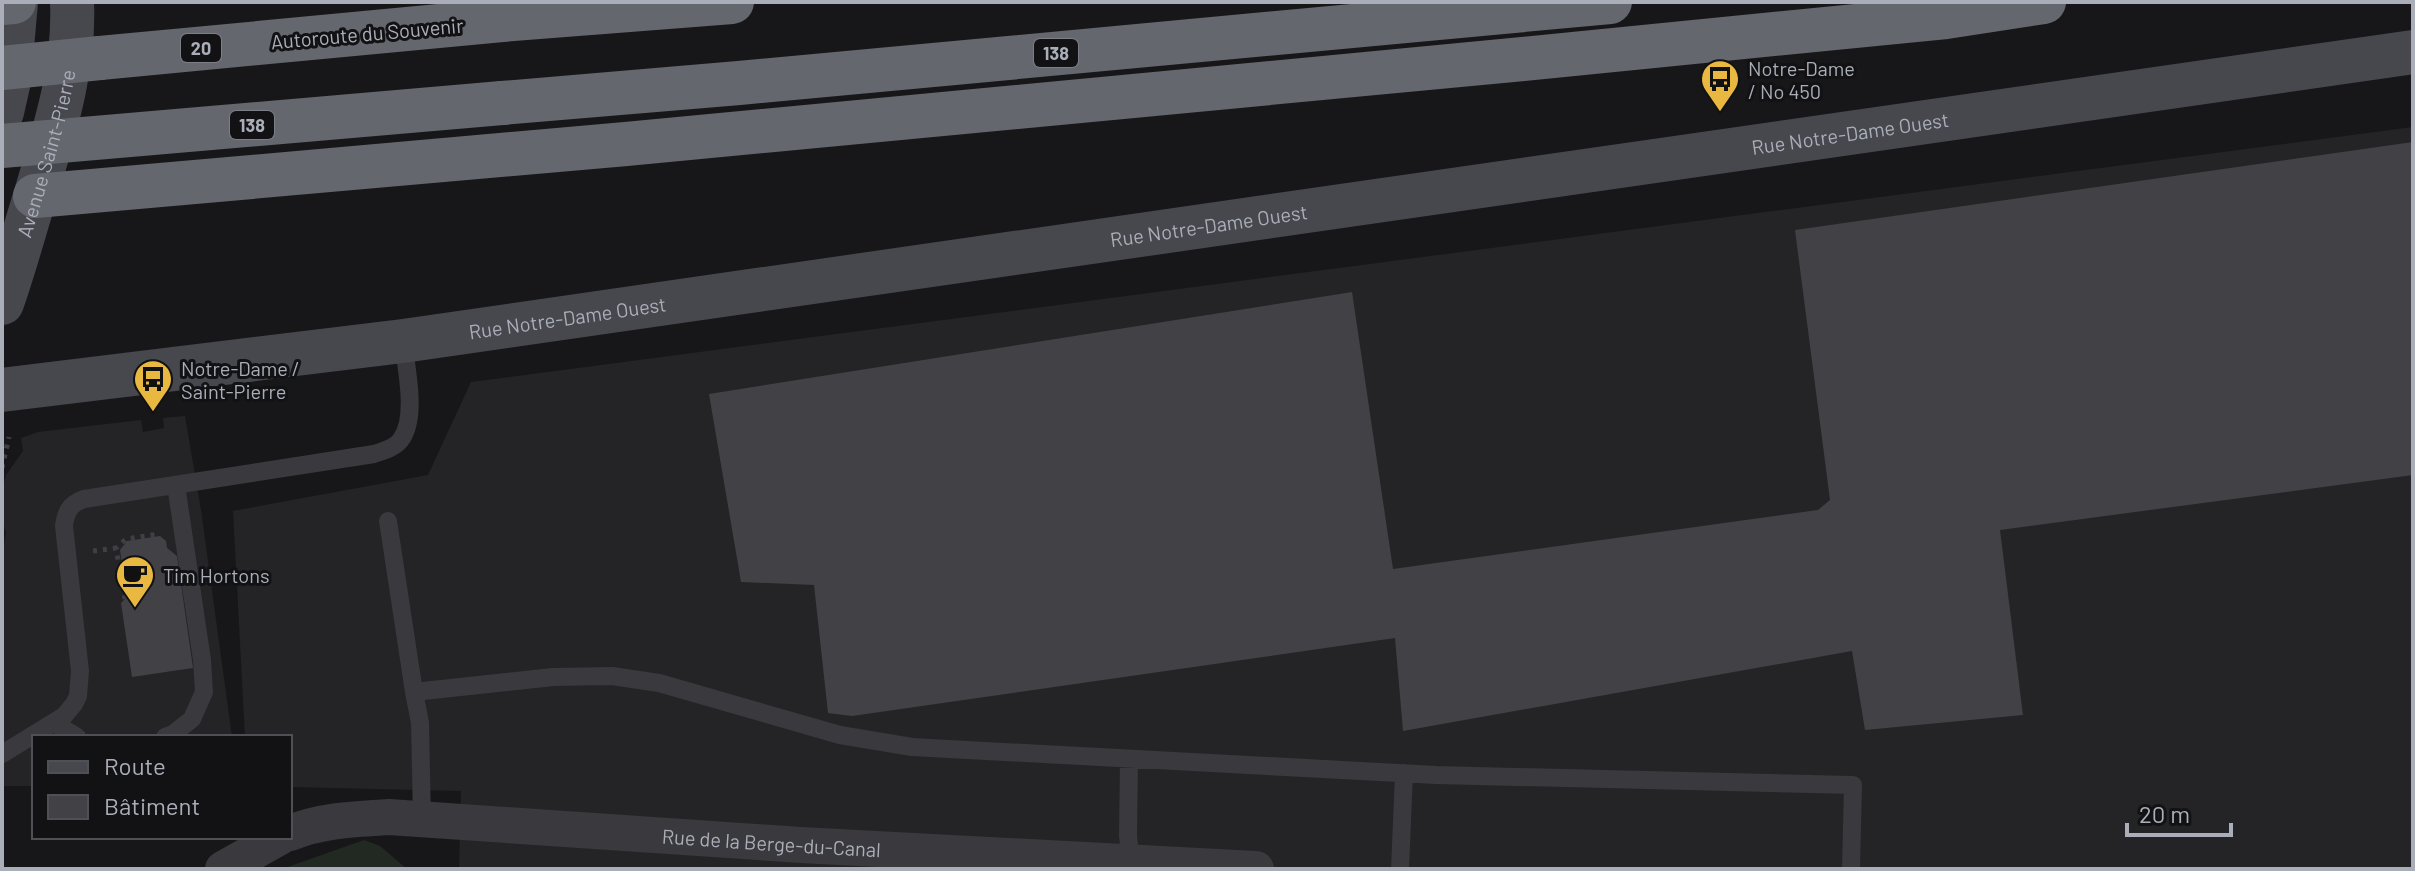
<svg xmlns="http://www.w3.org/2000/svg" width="2415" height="871" font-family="Barlow,sans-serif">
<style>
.built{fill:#242326}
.green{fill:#222923}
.building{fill:#424246}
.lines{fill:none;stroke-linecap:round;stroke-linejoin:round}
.path{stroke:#3f4045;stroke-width:5;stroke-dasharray:4 6;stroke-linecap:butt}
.lane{stroke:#39393e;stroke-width:18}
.street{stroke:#39393e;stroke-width:36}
.secondary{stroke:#47484e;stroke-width:44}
.highway{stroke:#65676f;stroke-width:44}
.highway-bridge{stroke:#65676f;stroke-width:44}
.labels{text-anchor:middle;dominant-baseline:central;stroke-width:6;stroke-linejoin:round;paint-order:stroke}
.shield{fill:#121214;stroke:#7c7f87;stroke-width:2}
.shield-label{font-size:18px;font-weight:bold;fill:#aaaeb8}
.street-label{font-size:20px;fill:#aaaeb8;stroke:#121214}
.poi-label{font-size:20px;fill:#aaaeb8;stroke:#121214;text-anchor:start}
</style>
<rect width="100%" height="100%" fill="#171719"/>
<path class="built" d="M2413,127v742h-1954l2,-78 -171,-4v-50h-45l-12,-226 195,-36 43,-93z
M185,416l16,94 31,227h-198v49h-32v-230l4,-23 -4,-14v-28l4,-16 17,-24 -2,-13 17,-6 103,-12 2,12 21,-4 -1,-10z"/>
<path class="green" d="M364,840l16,6 27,23h-125z"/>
<path class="building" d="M2413,142v333l-413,55 23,185 -158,15 -13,-79 -449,80 -8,-93 -543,78 -24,-3 -14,-128 -73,-3 -32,-188 643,-102 41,277 425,-59 12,-10 -35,-270z
M160,536l6,5 1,7 10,8 16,112 -61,9 -11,-74 6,-6 -7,-47 7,-9z"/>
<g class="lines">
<path class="path" d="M2,468l7,-31
M93,551l23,-3
M125,599l-9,-51 10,-9 33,-5"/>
<path class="lane" d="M388,521l26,171 139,-15 59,-1 47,7 181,52 72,12 524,28 417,10 -2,84
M414,692l6,31 2,96
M54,723l23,14
M165,737l8,-3 19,-15 12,-27 -2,-32 -26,-175
M2,754l62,-38 10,-12 4,-8 2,-25 -16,-145c2,-15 6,-22 20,-27l290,-45c10,-3 23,-7 28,-16 15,-23 4,-71 1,-97
M1129,759l-1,77 3,26
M1400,869l4,-96"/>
<g class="street">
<path id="s1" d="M290,833c32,-13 65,-14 99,-16l412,28 455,24"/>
<path d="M223,869l57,-32"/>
</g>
<g class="secondary">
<path d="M2,112l7,-31 7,-79"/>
<path id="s2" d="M2,303c13,-37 23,-75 35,-113 18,-61 38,-123 35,-188"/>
<path id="s3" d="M2,390l401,-49 2010,-289"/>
</g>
<path class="highway" d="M2,3l12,-1
M100,58l402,-38 230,-18
M502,103l237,-20 871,-81
M35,196l591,-52 897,-85 423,-42 98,-15"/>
<path class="highway-bridge" d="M2,68l98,-10
M2,146l500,-43"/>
</g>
<defs>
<symbol id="bus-pin" viewBox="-11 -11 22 30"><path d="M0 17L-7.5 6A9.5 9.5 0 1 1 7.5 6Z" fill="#e8b841" stroke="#121214"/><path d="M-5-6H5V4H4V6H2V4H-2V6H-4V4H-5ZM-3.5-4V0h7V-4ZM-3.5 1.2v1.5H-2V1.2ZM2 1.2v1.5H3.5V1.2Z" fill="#111"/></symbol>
<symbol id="cafe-pin" viewBox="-11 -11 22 30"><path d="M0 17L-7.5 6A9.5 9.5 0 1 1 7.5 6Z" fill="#e8b841" stroke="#121214"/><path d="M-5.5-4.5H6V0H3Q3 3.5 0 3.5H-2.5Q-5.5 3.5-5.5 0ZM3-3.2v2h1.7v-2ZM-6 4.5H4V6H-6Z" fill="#111"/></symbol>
</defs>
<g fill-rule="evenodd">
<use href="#bus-pin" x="1698" y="57" width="44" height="60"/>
<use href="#bus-pin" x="131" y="357" width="44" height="60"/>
<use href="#cafe-pin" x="113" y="553" width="44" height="60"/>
</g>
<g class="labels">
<g class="shield">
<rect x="181" y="34" width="40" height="28" rx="6"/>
<rect x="1034" y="39" width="44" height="28" rx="6"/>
<rect x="230" y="111" width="44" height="28" rx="6"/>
</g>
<g class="shield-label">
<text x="201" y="48">20</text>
<text x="1056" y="53">138</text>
<text x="252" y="125">138</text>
</g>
<g class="street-label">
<text transform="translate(367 33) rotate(-5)">Autoroute du Souvenir</text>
<text stroke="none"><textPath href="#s3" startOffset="1866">Rue Notre-Dame Ouest</textPath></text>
<text stroke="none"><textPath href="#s2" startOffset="156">Avenue Saint-Pierre</textPath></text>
<text stroke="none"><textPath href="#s3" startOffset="1218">Rue Notre-Dame Ouest</textPath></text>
<text stroke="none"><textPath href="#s3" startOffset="570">Rue Notre-Dame Ouest</textPath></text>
<text stroke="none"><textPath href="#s1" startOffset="484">Rue de la Berge-du-Canal</textPath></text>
</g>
<g class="poi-label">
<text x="1748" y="68">Notre-Dame<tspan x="1748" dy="23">/ No 450</tspan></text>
<text x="181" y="368">Notre-Dame /<tspan x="181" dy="23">Saint-Pierre</tspan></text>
<text x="163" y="575">Tim Hortons</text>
</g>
</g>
<rect width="2415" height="871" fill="none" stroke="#aaaeb8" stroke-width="8"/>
<rect x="32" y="735" width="260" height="104" fill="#121214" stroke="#4f5056" stroke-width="2"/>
<rect x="48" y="761" width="40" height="12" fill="#47484e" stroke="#4f5056" stroke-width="2"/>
<text x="104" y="775" font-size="24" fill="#aaaeb8">Route</text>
<rect x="48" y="795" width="40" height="24" fill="#424246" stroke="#4f5056" stroke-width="2"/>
<text x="104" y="815" font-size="24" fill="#aaaeb8">Bâtiment</text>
<path d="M2127 823v12h104v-12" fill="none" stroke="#aaaeb8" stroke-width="4"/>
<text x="2139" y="823" font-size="24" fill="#aaaeb8" stroke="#121214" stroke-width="6" paint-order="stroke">20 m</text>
</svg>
